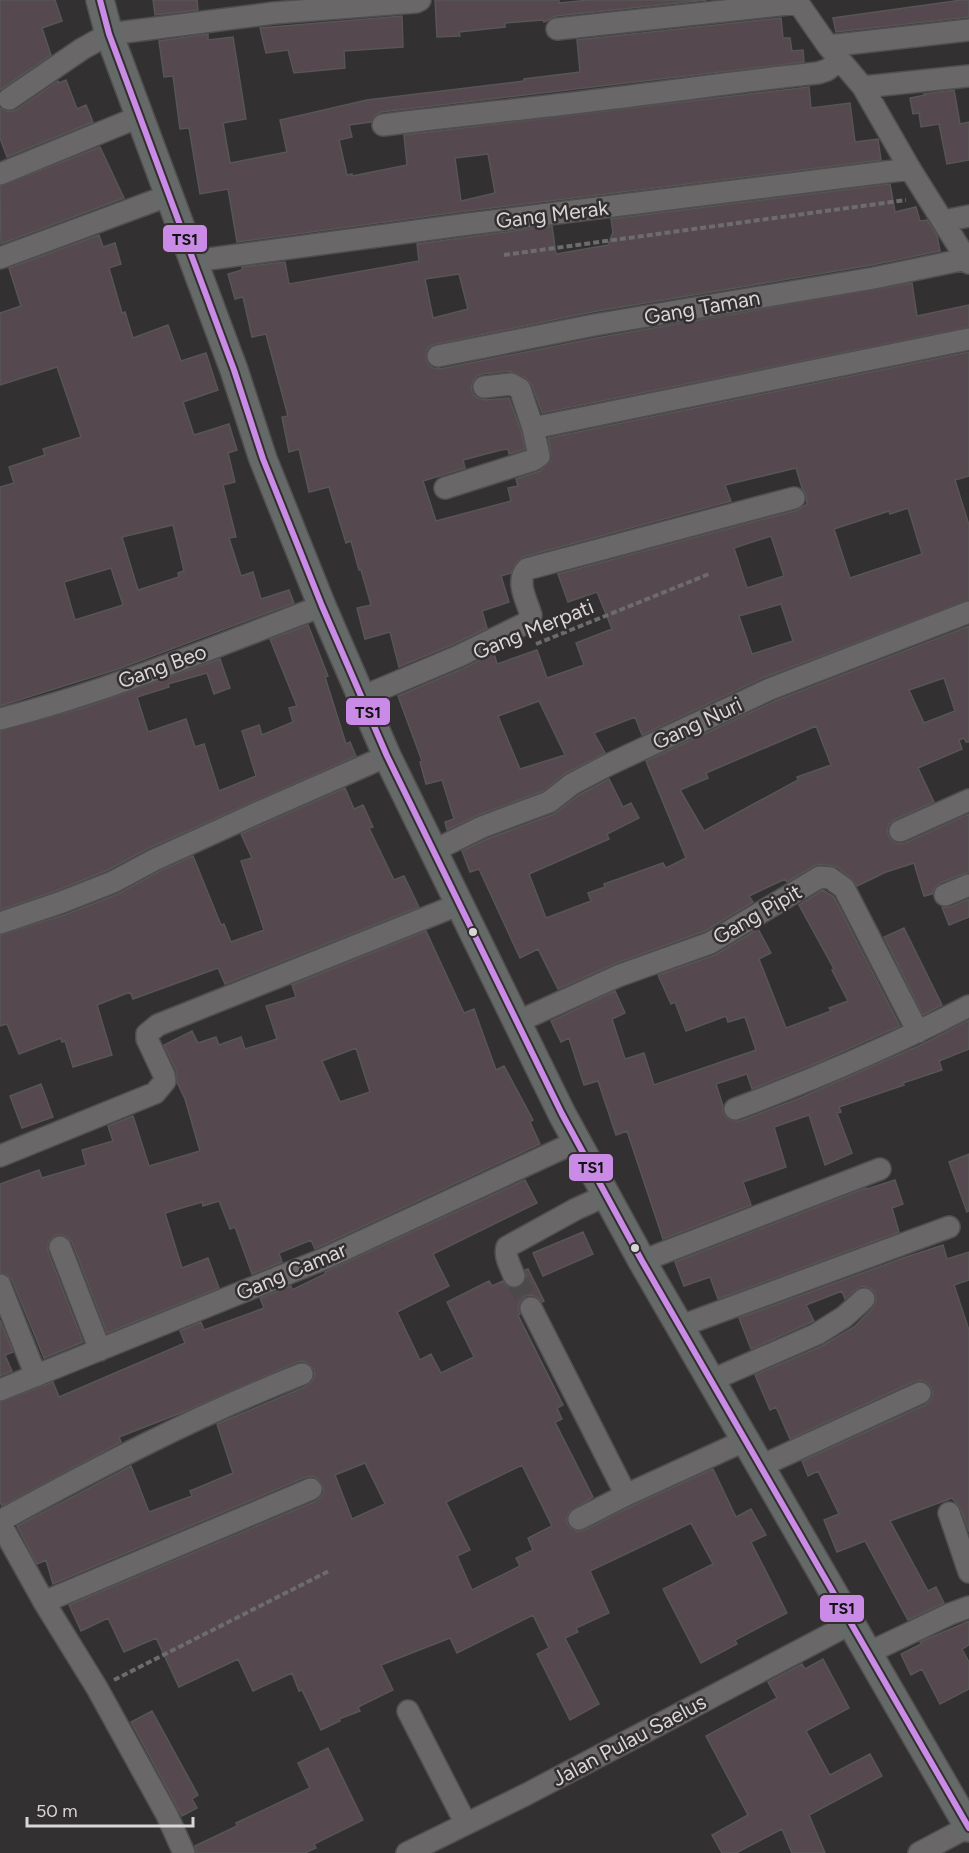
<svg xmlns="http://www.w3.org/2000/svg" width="969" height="1853" font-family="Figtree,sans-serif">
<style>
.building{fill:#55484e;stroke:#575556;stroke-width:1.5;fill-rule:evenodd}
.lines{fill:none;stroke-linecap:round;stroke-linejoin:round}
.minor-tunnel{stroke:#4b494a;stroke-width:21;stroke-dasharray:21 10;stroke-linecap:butt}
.minor-casing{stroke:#504e4f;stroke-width:24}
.major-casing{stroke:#504e4f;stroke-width:30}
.path{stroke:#6d6c6c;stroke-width:4;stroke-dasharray:6 3;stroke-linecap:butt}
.minor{stroke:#696768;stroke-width:21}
.major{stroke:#656967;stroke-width:27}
.bus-1-casing{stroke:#332f30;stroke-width:10}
.bus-1{stroke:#ca8be6;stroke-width:6}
.bus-dot{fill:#d9d6d7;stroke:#332f30;stroke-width:2}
.labels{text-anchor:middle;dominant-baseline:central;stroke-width:5;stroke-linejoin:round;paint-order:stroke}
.street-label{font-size:21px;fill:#d9d6d7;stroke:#332f30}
.line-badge{stroke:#332f30;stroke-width:2}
.pale-badge-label{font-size:16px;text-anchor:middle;font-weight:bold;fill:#111}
</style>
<rect width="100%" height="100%" fill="#323031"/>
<path class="building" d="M0,0h55l7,21 -20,7 9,27 -51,35z
M153,0h44l1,10 -43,5z
M435,0h124v3l30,-3h118l-151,16 -12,6 -1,-2 -38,3v4l-46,5 1,4 -23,1z
M962,0h7v17l-133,15 -3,-14z
M402,16l1,31 -59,4 1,17 -51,5 -6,-23 -22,3 -6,-25z
M781,18l2,20h7l2,13 11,-1 1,12 -423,50 -6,3 -4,7 -22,3 3,12 -13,3 8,35 5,-1v2l55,-11 -3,-30 405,-48 2,21 39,-5 5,39 23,-3 3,21 -422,52 -222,30 -9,-53 -28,5 -11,-66 -9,1 -7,-53 -9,1 -5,-36 49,-7v6l25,-3 13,82 -23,4 7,40 57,-11 -7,-32 87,-20 157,-19v-2l56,-7 -3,-32zM488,154l7,39 -34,8 -6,-43z
M66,80l11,29 9,-4 7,17 -86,35 -7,-19v-30l9,4 7,-2 42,-29 1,2z
M954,90l6,34 9,-2v38l-22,4 -8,-40 -18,3 -2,-14 -6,1 -3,-16 15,-3 -1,-1z
M100,147l24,51 -123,46 -1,-58z
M890,184l5,28 21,-5 4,14 7,-1 10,15 3,16 -68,14 -280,47 -156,32 -6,2 -4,5v8l2,5 5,4 7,1 156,-31 316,-55 5,33 52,-11v22l-427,86 -10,-28 -6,-7 -16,-7 -28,3 -5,2 -4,5 -2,7 2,6 5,4 7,2 24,-2 12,33 4,18 -16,5 -1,-5 -7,1 -38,10 2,8 -42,13 13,40 75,-20 -3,-13 10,-2 -2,-7 24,-8 10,-10 1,-8 -3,-15 421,-86v124l-14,4 14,45v75l-204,77 -123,58 -7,-18 -41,16 11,20 -39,20 -23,18 -65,24 -31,15 -2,-8 9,-3 -12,-39 -16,4 -6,-22 2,-1 -24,-65 66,-28 30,-15 3,11 40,-14 10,28 37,-13 -8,-22 36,-14 -15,-37 -29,10 -10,-28 240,-64 9,-6 -1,-10 -4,-6 -6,-20 -71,17 6,16 -208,56 -6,5 -6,11 -10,3 8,26 -27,9 5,17 -33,16 -55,23 -9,-35 -25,7 -8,-31 14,-3 -10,-35h-2l-8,-29 -5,2 -17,-56 -20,5 -10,-43 -10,3 -7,-35 6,-1 -22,-82 -14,3 -9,-40 -8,2 -7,-25 14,-4v-3l43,-5 4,22 130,-23 -2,-17 135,-18 4,28 52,-9 5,-13 -2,-13zM459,274l9,35 -35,9 -8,-39zM908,508l14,46 -72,24 -16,-49 55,-18 1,3zM771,536l13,40 -37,12 -13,-40zM781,604l12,37 -41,13 -13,-38zM539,701l26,54 -45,14 -22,-53z
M99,235l4,12 12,-4 6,21 -12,4 13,45 3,-1 8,26 35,-13 13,36 25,-8 12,37 -35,12 11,33 35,-11 8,26 -9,3 7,29 -12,3 13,52 -7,1 12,38 12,-4 8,27 28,-9 5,13 -176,66 -118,37v-219l14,-4 -5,-16 36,-12 -2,-6 38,-12 -24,-70 -57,18v-72l21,-7 -12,-38zM173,525l11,46 -6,2 1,4 -41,13 -16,-53zM111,568l12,37 -48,15 -11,-38z
M308,625l20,51 -3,1 21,67 4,-2 6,14 -207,92 -41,22 -50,20 -58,20v-179l86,-24 134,-48 10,29 -16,6 -7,-21 -39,11 1,3 -32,10 11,35 38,-13 9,28 9,-3 15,47 37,-15 -14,-45 17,-6 3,10 31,-13 -4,-14 8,-2 -27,-67z
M969,626v116h-3l-2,-4 -5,2 3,9 -44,19 16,34 -40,18 -5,4 -2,6 2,7 4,5 5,2 7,-1 64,-29v58l-29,11 -5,5 -3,6 -8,2 -10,-33 -28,9 -29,14 -6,-8 -14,-11 -16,-3 -7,2 -27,16 -2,-3 -36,17 4,6 -48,29 -91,33 -56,25 -20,-40 -18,9 -41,-89 -9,3 -8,-21 25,-12 67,-25 25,-19 30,-16 14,28 8,-4 8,15 -32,16 2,5 -80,35 17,44 45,-17 -3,-8 17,-6 -1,-3 59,-21 3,5 20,-10 -40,-97 129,-60zM944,678l11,33 -31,12 -15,-33zM816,726l15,39 -34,12 1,3 -94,51 -24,-41 28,-12 -2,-5z
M345,788l9,21 9,-4 10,22 -4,1 25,52 10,-4 15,31 -194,77 -7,-16 -85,31 -3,-7 -33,13 15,50 -39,12 -8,-26 -3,1 -1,-4 -42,16 -12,-30 -7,2v-91l67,-21 51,-20 42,-23 33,-15 28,69 3,-1 7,18 33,-12 -23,-69 11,-3 -11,-24z
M823,890l11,7 66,129 -81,36 -67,27 -5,-15 -31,10 7,22v7l4,5 5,3h8l60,-23 123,-54 46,-24v29l-30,12 3,9 -39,13 1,2 -65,22 2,5 -4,1 15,40 -27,12 -16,-50 -35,12 12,40 -43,15 8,23 -88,34 -36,-108 -11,4 -18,-54 -14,4 -15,-47 -8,4 -10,-21 64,-30 10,22 -13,6 13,40 19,-6 10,32 102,-35 -11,-33 -17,5 -2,-6 -40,15 -11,-29 -4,2 -13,-29 57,-20 43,-26 13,24 -12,6 27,69 45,-17 -2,-3 19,-7 -16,-31 2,-1 -35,-64z
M969,899v18l-20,8 -7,-18h8z
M904,928l38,77 -19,10 -39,-78z
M426,931l38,82 10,-4 22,61 8,-4 29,54 -3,2 10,22 -219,102 -6,3 -4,-9 -32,13 3,9 -30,12 -17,-47 -5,2 -11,-28 -16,5 -1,-4 -37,11 17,55 26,-10 11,30 -112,45 -35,-91 -5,-5 -4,-2h-8l-5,5 -2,4v8l35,90 -39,16 -32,-78 -5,-5 -7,-2v-89l39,-14 3,8 44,-13 -4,-15 31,-9 -5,-15 25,-10 16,50 51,-15 -15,-52 -8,-17 -1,-12 -12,-25 28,-14 6,12 18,-6 3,8 22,-8 4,12 32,-10 -11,-33 30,-9 -4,-12zM356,1048l14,44 -30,10 -18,-41z
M41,1084l12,33 -31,11 -12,-32z
M969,1154v57l-2,1 -18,-50z
M525,1180l12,23 -104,51 16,32 -52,26 23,48 11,-6 10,19 33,-16 -27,-55 42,-21 3,5 11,-5 3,5 5,2h8l5,-4 3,-7 -2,-7 3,-1 16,32 -2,1 -4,-4 -6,-3 -6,1 -6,6 -2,6 2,6 -2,1 45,90 -6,3 5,11 -7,3 38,75 -24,15 -3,6 2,7 4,4 6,3 7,-2 47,-24 81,-37 23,48 15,-8 15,26 -15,7 36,71 -52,27 2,4 -36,19 -38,-74 50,-25 -22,-41 -101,48 19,42 -33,15 2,4 -13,6 34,66 -29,16 -33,-66 12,-6 -16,-33 -76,38 -7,-15 -69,27 12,25 -35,17 2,4 -21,8 1,2 -19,9 -19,-40 -3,1 -7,-18 -39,18 -15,-32 -59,28 -23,-49 -32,14 -16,-34 -27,13 -12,-26 247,-104 5,-4 3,-6 -2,-7 -4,-5 -5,-3 -7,1 -253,107 -7,-24 -9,4 -20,-38 114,-60 18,46 43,-16 -2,-5 43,-18 -16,-49 90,-38 5,-5 3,-6 -1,-5 -5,-6 -6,-3 -6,1 -111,49 -67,26 2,5 -119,64 -2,-4v-100l53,-20 6,15 126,-54 -5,-12 21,-9 3,8 60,-22 -4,-10 31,-12 1,4 33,-16v-2zM365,1463l20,41 -33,15 -17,-44zM522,1465l30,61 -24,12 5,12 -17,8 4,8 -48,24 -15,-34 13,-6 -24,-48z
M895,1180l8,24 -11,4 7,24 -181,67 -8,-22 -26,9 -9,-24 191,-74 1,1z
M583,1232l10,22 -50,22 -10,-23z
M943,1245l4,14 22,-7v28l-15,5 15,45v202l-8,-23 -9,-11 -62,23 38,70 8,-4 8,16 -36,17 -43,-79 -28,11 -13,-32 15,-6 -21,-43 -10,5 -6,-15 123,-56 5,-4 3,-6 -2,-8 -3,-4 -6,-3 -7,1 -125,58 -14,-32 -6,3 -15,-35 67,-29 32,-19 19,-19 3,-6v-6l-3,-6 -5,-3 -6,-1 -7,4 -10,9 -3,-8 -36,14 8,16 -63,28 -12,-31 167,-61z
M0,1320l13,32 -8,3 7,16 -12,5z
M969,1621v24l-7,4 7,13v27l-29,15 -18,-35 -11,6 -10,-21 20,-10 -1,-2z
M823,1659l26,49 -43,23 24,44 40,-21 12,22 -73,39 16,38h-33l-10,-24 -46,24h-14l-10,-18 36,-20 -42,-79 71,-38 -9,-16 34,-18 3,5z
M152,1711l46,84 -6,4 5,9 -15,8 -51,-94z
M328,1748l35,72 -49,24 2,4 -11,5h-108l-2,-7 42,-20 -1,-3 74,-35 -12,-25z"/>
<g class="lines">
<path class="minor-tunnel" d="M514,1276l17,32"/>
<defs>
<path id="minor" d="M796,0l32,46 35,41 47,82 59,94
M557,29l241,-26
M828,46l141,-16
M863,87l106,-11
M9,99l73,-50 27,-15 165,-21 142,-11 4,-2
M383,125c77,-10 154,-17 231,-27 68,-8 136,-18 204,-25l9,-3 13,-10
M0,174l141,-58
M943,221l26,-5
M0,258l170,-63
M194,261l267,-36 449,-56
M438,356l156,-31 280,-47 92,-19
M533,428l436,-89
M445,488l88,-28 6,-4 -6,-28 -13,-39 -9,-5 -27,3
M362,697l97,-41 67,-33 5,-8c-4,-14 -16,-34 -4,-46l267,-71
M0,719c110,-28 216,-73 322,-113
M900,831l69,-31
M433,851l49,-24 67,-25 23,-18 36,-19 162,-76 199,-77
M945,895l24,-10
M0,923l62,-21 51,-20 41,-22 101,-46 132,-58
M517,1022l101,-46 92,-33 110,-66 10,1 14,10 74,144
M735,1109c80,-30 159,-64 234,-103
M0,1156l155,-63 10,-12 -1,-6 -17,-36v-5l11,-9 302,-121
M60,1247l40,103
M642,1261l238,-92
M514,1276c-3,-9 -10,-19 -7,-29l69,-38 31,-14
M0,1285l36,91
M531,1308l95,187
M681,1326l268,-99
M712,1380l105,-46 27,-17 20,-18
M0,1390l326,-132 252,-117
M761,1466l159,-73
M949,1513l20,59
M579,1519l47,-24 120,-55
M0,1521c98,-54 198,-106 302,-147
M0,1523l44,79 53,86 70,127 17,38
M44,1602l267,-113
M868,1653l82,-39 19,-7
M408,1711l58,113
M407,1853l120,-59 323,-170
M919,1853l49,-26"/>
<path id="major" d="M100,0l9,34 125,336 29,89 59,147 65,150 175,358 80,147 327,567"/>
</defs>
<use href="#minor" class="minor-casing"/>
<use href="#major" class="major-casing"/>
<path class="path" d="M504,255l402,-55
M536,644l173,-70
M114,1680l215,-109"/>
<use href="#minor" class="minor"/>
<use href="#major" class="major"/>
<defs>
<path id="bus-1" d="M100,0l9,34 125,336 29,89 59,147 65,150 175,358 80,147 327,567"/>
</defs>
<use href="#bus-1" class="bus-1-casing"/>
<use href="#bus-1" class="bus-1"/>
</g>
<g class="bus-dot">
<circle cx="473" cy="932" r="5"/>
<circle cx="635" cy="1248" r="5"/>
</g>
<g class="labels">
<g class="street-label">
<text transform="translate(552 214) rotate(-7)">Gang Merak</text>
<text transform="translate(702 307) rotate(-10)">Gang Taman</text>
<text transform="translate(533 629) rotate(-22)">Gang Merpati</text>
<text transform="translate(162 666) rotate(-20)">Gang Beo</text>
<text transform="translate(697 723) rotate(-25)">Gang Nuri</text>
<text transform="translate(757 914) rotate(-30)">Gang Pipit</text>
<text transform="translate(291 1271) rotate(-23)">Gang Camar</text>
<text transform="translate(629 1740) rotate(-28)">Jalan Pulau Saelus</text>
</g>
</g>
<g class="line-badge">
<rect x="162" y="224" width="46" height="29" rx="6" fill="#ca8be6"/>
<rect x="345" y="697" width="46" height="29" rx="6" fill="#ca8be6"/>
<rect x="568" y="1153" width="46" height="29" rx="6" fill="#ca8be6"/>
<rect x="819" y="1594" width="46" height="29" rx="6" fill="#ca8be6"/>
</g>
<g class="pale-badge-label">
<text x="185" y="245">TS1</text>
<text x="368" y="718">TS1</text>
<text x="591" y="1173">TS1</text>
<text x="842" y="1614">TS1</text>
</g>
<path d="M27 1817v9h166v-9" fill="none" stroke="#d9d6d7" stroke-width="3"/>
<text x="36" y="1817" font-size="18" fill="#d9d6d7" stroke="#332f30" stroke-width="4.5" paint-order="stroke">50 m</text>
</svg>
